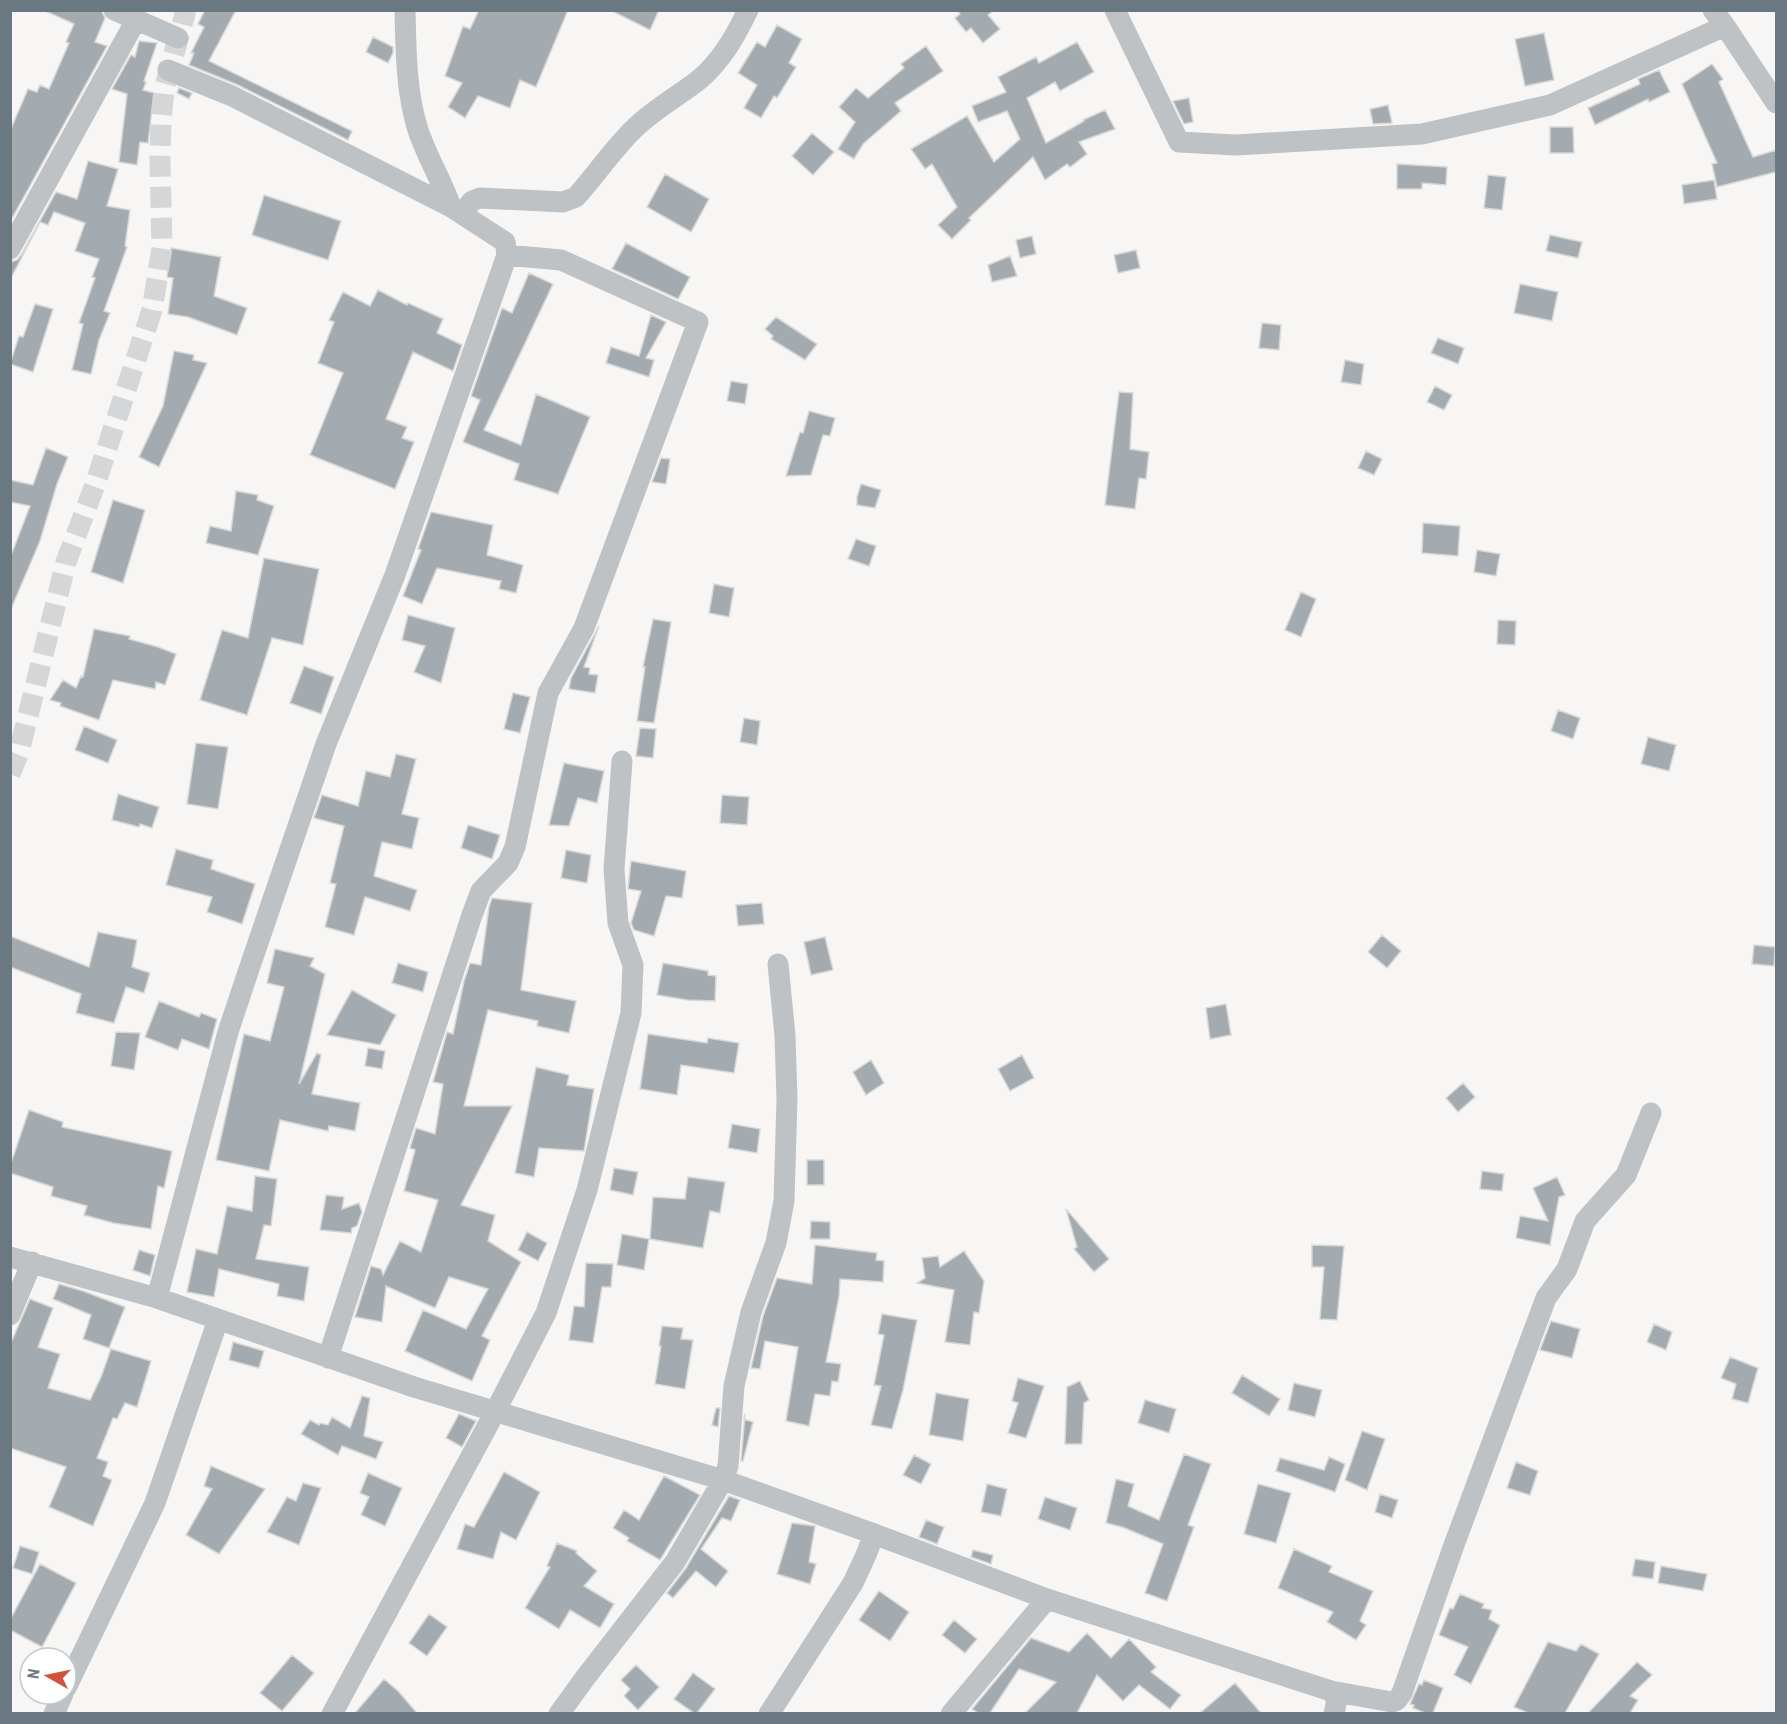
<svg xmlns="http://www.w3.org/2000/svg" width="1787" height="1724" font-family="'Roboto Condensed',sans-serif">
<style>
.building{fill:#a4abb0;stroke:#d8d8d6;stroke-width:1.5}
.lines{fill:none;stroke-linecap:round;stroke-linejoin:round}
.street-tunnel{stroke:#d4d6d7;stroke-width:21;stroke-dasharray:21 10;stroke-linecap:butt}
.street{stroke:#bec2c5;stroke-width:21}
</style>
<rect width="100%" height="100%" fill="#f7f6f4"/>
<path class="building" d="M43,10h58l4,8 -10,24 12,4 -97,176v-91l18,-42 9,3 3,-7 9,4 20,-46 -3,-1 8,-18z
M205,10h31l-27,51 143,70 -4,9 -110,-55 -49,-20 5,-12h-3l13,-26 -6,-3z
M479,10h89l-32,77 -16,-7 -10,28 -32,-12 -13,22 -17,-11 14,-24 -17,-7 18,-50 7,3z
M610,10h49l-9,20z
M957,10h37l-6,5 12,14 -17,14 -12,-15 -5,4 -11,-14 5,-4z
M777,25l25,14 -13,24 7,4 -19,31 -3,-2 -13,22 -17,-10 13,-23 -19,-12 19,-31 8,5z
M1544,33l10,47 -29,6 -10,-47z
M373,37l20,10v6l-5,10 -22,-11z
M139,41l18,2 -13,38 2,1 -3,8 11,3 -6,50 -8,-1 -3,23 -18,-3 8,-68 -15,-5 19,-34 4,2z
M1077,42l17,30 -34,19 -5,-9 -28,16 19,45 38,-22 -1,-1 22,-10 10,19 -36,13 8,12 -17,13 -3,-3 -22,16 -12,-23 -64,61 2,2 -19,19 -14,-14 19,-18 -25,-43 -7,5 -14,-20 56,-33 27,46 26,-23 -13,-28 -29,11 -6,-16 34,-14 -8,-15 38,-20 3,6z
M926,46l17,25 -48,32 6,8 -38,33 -9,15 -16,-10 17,-27 -16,-15 17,-19 12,10 36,-30 -3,-4z
M1712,64l11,15 -4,3 34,75 23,-7v22l-59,15 -5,-23 5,-1 -35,-79z
M1659,70l11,22 -21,10 -1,-3 -53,26 -7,-17 52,-24 -2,-5z
M179,88l13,5 -3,6 -12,-6z
M1189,98l4,24 -9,2 -11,-23z
M1388,105l4,18 -19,1 -3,-15z
M1550,127h23l1,26h-24z
M812,133l22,19 -21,23 -21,-19z
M88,161l30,8 -11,37 23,4 -5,36 2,1 -23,64 6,2 -11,27 -8,34 -19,-4 11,-46 -4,-1 16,-45 -3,-1 7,-18 -24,-8 10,-28 -31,-11 -6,13 -8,-3 -30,58v-18l7,-2 4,-5 35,-63 21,7z
M1397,164l50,3 -1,18 -24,-2v6h-25z
M665,174l44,25 -18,33 -44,-25z
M1488,175l18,2 -4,33 -18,-2z
M1714,180l3,19 -33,5 -2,-19z
M264,195l77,26 -13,39 -76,-25z
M1550,235l32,7 -4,16 -32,-7z
M1032,236l4,18 -16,4 -4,-18z
M626,243l64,34 -12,22 -66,-30z
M171,248l50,9 -7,39 33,12 -10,27 -49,-18 -20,-3 5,-36 -6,-1z
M1136,250l4,18 -22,5 -4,-18z
M1010,256l7,20 -25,6 -4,-17z
M529,273l24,11 -69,146 37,15 15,-51 54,23 -32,77 -44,-14 5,-16 -56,-22 17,-42 -9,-4 31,-88 10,5z
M1520,284l38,8 -6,29 -38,-8z
M378,290l29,15 1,-2 35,16 -6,14 25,12 -9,26 -40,-19 -27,67 21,8 -5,11 12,4 -19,47 -85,-34 33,-82 -25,-10 16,-41 -5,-2 14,-28 27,14z
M35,304l18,5 -20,63 -23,-8 9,-28 4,1z
M651,315l15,7 -20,36 8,2 -5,17 -43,-14 5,-16 28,9z
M776,317l41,27 -12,16 -34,-21 2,-3 -8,-7z
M1262,323l19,2 -2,25 -20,-2z
M1438,338l26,10 -6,16 -27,-11z
M174,351l20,4 -1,5 14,3 -48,104 -20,-10 24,-51z
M1345,360l19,4 -3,21 -20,-3z
M731,381l17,3 -3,20 -18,-3z
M1435,386l17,9 -8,15 -17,-8z
M1119,392l14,1 -3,56 19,3 -3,27 -7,-1 -4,31 -30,-4z
M809,411l26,7 -5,18 -7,-1 -12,40 -25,1 14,-44 3,1z
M46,448l22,9 -11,27 -17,57 -29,68 -1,-51 20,-52 -20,-4v-22l23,5z
M1366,451l16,8 -8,16 -16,-7z
M661,458l9,1 -4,25 -14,-2z
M861,484l20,6 -6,18 -18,-3v-8z
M236,491l22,4 -1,5 17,6 -16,49 -52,-12 4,-17 21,5z
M113,500l32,10 -22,73 -32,-11z
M431,512l62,13 -6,30 36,10 -7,28 -17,-4 2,-8 -64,-13 -15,36 -19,-8 18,-46 -3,-1z
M1423,523l37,3 -2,30 -36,-3z
M856,539l20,7 -7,20 -21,-7z
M1477,550l23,4 -4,22 -22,-4z
M264,558l55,11 -16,76 -31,-7 -25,77 -47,-15 22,-70 26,8z
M714,584l20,4 -5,29 -20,-4z
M1301,592l15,7 -15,38 -16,-7z
M408,615l47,13 -14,55 -27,-11 11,-26 -23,-6z
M653,619l18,3 -17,101 -17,-2 8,-54h-2z
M1498,620l18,1 -1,24 -18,-1z
M599,626l-15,41 6,1 -1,6 9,1 -3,18 -26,-4 2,-11z
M94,629l36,7 -1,3 29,8 18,7 -11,31 -9,-3 -1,7 -42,-9 -14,40 -39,-14 1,-3 -11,-3 13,-20 13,8 5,-12 2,1z
M304,666l30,11 -13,37 -31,-11z
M513,693l17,4 -10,36 -16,-4z
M1558,710l22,8 -7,21 -22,-8z
M744,718l16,3 -3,24 -17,-3z
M84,726l33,14 -9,23 -33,-13z
M640,728l16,1 -3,29 -17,-2z
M1648,737l28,8 -7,26 -28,-7z
M196,743l32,4 -10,62 -31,-5z
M396,754l20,5 -14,55 17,4 -7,31 -30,-7 -8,34 43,14 -7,21 -45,-14 -11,38 -29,-8 11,-43 -6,-1 14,-57 -30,-8 8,-23 36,11 8,-35 24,6z
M564,763l40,8 -7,32 -19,-5 -9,28 -20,-1z
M118,794l41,13 -7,21 -12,-4 -1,3 -27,-7z
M722,795l27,2 -2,28 -27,-2z
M468,825l32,10 -8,24 -31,-11z
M176,849l37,11 -2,9 44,15 -13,40 -35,-12 5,-15 -46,-12z
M566,850l25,5 -4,28 -26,-5z
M631,861l55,10 -4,27 -16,-2 -12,40 -20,-6 -3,-7 10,-32 -13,-2z
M492,898l40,5 -11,87 55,11 -7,32 -32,-7 1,-5 -50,-11 -24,96h48l-51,99 34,10 -7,26 33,21 -39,74 8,4 -18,41 -67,-30 18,-41 43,19 22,-40 -39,-12 -14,31 -49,-22 -4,36 -27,-5 16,-51 10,3 2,6 17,-34 21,11 17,-52 -34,-9 11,-41 -5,-2 6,-20 19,6 8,-50 -10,-2 14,-50 6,2 11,-53 6,-18 11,2 8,-58z
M762,903l2,21 -26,2 -2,-21z
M98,932l39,8 -5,27 18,6 -6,20 -18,-6 -12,36 -38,-10 5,-19 -71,-27v-31l79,31z
M1382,935l19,16 -14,17 -19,-16z
M825,937l8,33 -22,5 -7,-33z
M1754,945l21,2 -1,19 -22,-2z
M275,949l39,9 -4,8 15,8 -26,110 18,-31 4,2 -9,39 48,9 -5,28 -26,-5 -1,5 -48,-11 -11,51 -53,-11 28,-126 26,7 14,-54 -17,-4z
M398,963l30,9 -5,20 -31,-9z
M663,963l45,8v4l8,1 -1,25 -28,-1 -30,-5z
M352,990l44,25 -16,30 -53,-10z
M159,1001l40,16 2,-4 16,6 -8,30 -27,-10 -4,11 -33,-13z
M1226,1004l5,31 -21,4 -4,-31z
M116,1032l24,1 -6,37 -23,-4z
M648,1034l59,9 1,-5 31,5 -5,30 -53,-8 -4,30 -37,-6z
M368,1048l17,3 -3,18 -17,-3z
M1022,1055l12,23 -24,13 -12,-22z
M871,1060l13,23 -18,12 -13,-23z
M536,1067l33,8 -2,10 27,4 -10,62 -45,-3 -5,29 -19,-4z
M1463,1083l12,14 -17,15 -12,-14z
M29,1110l34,12 -1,5 110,24 -8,37 -6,-2 -7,43 -38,-6 -29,-8 3,-9 -36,-10 2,-9 -43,-14v-7z
M732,1124l28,5 -3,24 -29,-5z
M807,1160h17v25h-17z
M614,1168l24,4 -5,23 -23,-5z
M1482,1171l22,3 -2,17 -22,-2z
M255,1176l22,3 -6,47 -7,-1 -8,34 53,8 -5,34 -27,-5 2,-12 -60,-15 -5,28 -27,-5 9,-43 21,5 10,-48 25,5z
M688,1177l37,5 -5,31 -10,-2 -7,37 -53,-9 3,-42 32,2z
M1557,1177l8,18 -6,2 -9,48 -34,-7 4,-22 28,5 -15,-33z
M326,1195l18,2 -2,12 17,-6 3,9 -5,14 -5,2 -1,5 -31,-3z
M1066,1209l43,50 -15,13 -20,-23 3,-2z
M811,1221l19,1v17h-20z
M527,1232l20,11 -9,18 -20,-11z
M622,1234l27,5 -5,31 -27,-5z
M815,1245l62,8 -1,7 8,1 -1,21 -43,-3 -1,18 -13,65 15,2 -3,18 -6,-1 -2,15 -15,-2 -6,32 -23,-5 12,-74 -33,-6 -5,28 -9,-1 12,-52 14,-38 35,6z
M1312,1245l32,1 -7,74 -17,-1 4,-52h-12z
M139,1250l16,5 -5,21 -17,-6z
M964,1251l20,30 -5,32 -5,-1 -4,33 -25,-3 9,-52 -37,-7 8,-5 -3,-20 16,-2 2,11z
M586,1263l27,1 -2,23h-9l-9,56 -24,-3 5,-34 10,1z
M59,1284l24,7 42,16 -16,41 -26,-9 8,-24 -38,-16z
M30,1299l23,9 -15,39 22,7 -12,34 42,12 11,-23 10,-28 40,12 -14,46 -12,-4 -8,16 -4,-1 -16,40 11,4 -5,14 9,4 -19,46 -44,-19 17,-40 -56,-19v-103z
M882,1314l35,6 -14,70 -11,39 -21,-4 10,-39 -7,-1 10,-50 -6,-1z
M1551,1321l29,8 -8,29 -32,-8z
M1654,1324l18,8 -6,18 -19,-8z
M662,1326l21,2 -2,11 12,1 -8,49 -30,-5 6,-38h-2z
M233,1342l31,9 -5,17 -30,-8z
M1730,1357l28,11 -10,35 -16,-4 4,-15 -15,-6z
M1242,1375l38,24 -11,17 -37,-23z
M1018,1378l26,8 -18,52 -18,-5 10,-30 -6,-2z
M1080,1381l9,19 -5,3 -2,41h-17l2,-57z
M1294,1383l28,7 -7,27 -27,-7z
M936,1393l33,6 -6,42 -34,-6z
M362,1396l8,2 -6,38 19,6 -7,17 -34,-13 -4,9 -37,-21 9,-14 9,5 1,-2 8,2 4,-8 18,11z
M1145,1400l31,9 -7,24 -31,-10z
M716,1408h4l-2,19 -6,-2z
M459,1414l17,7 -14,26 -16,-9z
M745,1414l-1,5 9,3 -10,39h-2z
M1362,1431l23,8 -18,51 -22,-10z
M1184,1454l27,10 -23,61 6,2 -27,74 -22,-8 18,-49 -41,-17 -16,-4 10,-44 18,5 -6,22 31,14z
M914,1455l17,9 -10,20 -18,-9z
M1329,1457l16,7 -10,28 -59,-21 4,-13 44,12z
M1516,1462l22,9 -8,24 -23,-7z
M211,1466l54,23 -46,65 -33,-19 26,-46 -8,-3z
M504,1472l36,20 -24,48 -15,-8 -8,27 -36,-10 8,-25 9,3z
M368,1473l34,15 -17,38 -24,-11 8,-18 -9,-4z
M664,1476l36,19 -40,65 -33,-19 2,-3 -16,-10 11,-18 15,10z
M303,1483l18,5 -22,57 -32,-13 20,-35 9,4z
M987,1484l20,5 -6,27 -20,-4z
M1258,1484l33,9 -15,50 -32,-9z
M1380,1494l18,6 -6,18 -17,-6z
M729,1496l11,4 -9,21 -9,-3 -21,31 27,22 -12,16 -20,-16 -23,27 -6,-5 19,-25z
M1045,1497l32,11 -7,22 -32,-11z
M926,1520l18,7 -7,17 -18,-7z
M792,1523l23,3 -6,36 7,2 -6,20 -33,-10z
M557,1543l20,8 -1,2 21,18 -13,15 30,18 -14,24 -30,-18 -11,19 -34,-21 25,-41 -3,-1z
M20,1546l19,6 -7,22 -19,-6z
M1294,1549l38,17 -3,6 44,19 -13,30 6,4 -10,15 -29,-18 6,-10 -55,-24z
M973,1550l20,5 -2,9 -20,-7z
M1635,1559l20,3 -2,17 -21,-3z
M40,1564l36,19 -34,64 -32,-17v-10z
M1661,1566l46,8 -4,17 -45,-8z
M879,1591l30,21 -19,29 -31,-21z
M1460,1594l24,10 -2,4 10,2 -3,9 11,6 -29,59 -17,-9 14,-28 -29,-12 11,-27 3,1z
M429,1614l18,13 -20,29 -18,-13z
M954,1620l23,19 -12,14 -23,-18z
M1087,1633l24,25 18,-19 27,28 -5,5 30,23 -11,14 -31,-24 -16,16 -26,-26 -20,38h-52l31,-31 -37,-13 -29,44h-12l-6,-4 59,-71 38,14z
M1548,1642l28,9 5,-7 18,10 -34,59h-37l-14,-6z
M292,1655l22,18 -32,38 -22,-18z
M1637,1662l15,13 -22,21 8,4 -8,13h-42z
M636,1665l23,22 -21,23 -14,-14 6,-7 -9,-9z
M693,1673l22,16 -18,24h-3l-20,-14z
M384,1679l14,12 19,22h-62z
M1424,1680l19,8 -10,25h-8l-12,-5 1,-3 -4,-1 9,-20 3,1z
M1235,1683l26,30h-61z"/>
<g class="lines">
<path class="street-tunnel" d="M10,774l9,-22 47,-190 29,-77 57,-175 10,-62 -2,-86 1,-42 3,-30 22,-80"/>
<path class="street" d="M114,10l64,28
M405,10c1,40 1,83 13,120 9,27 24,51 33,77
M1115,10l64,132 57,3 186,-11 128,-29 175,-79
M1713,10l12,16 51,77
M462,214l10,-13 8,-3 83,4 13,-5c21,-23 38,-50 61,-71 19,-18 43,-31 63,-47 22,-19 36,-44 48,-69
M10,249l126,-229
M10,1257l147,41 257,89 309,93 151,54 173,65 284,92 61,11 5,-2 5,-7 52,-148 92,-247 21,-29 18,-48 41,-46 25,-62
M157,1298l71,-266 19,-57 79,-231 69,-169 112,-320 -2,-13 -54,-35 -219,-111 -64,-26
M10,1315l22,-53
M328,1358l144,-443 9,-24 27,-28 7,-16 33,-154 36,-65 114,-306 -137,-62 -54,-5
M66,1688l89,-185 63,-183
M1331,1691l6,8 -3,15
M54,1714l9,-20
M332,1714l163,-302 51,-99 41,-123 44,-177 2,-48 -15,-42 -4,-54 8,-108
M559,1714l26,-36 90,-116 48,-82 5,-14 6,-80 17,-74 25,-69 8,-42 3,-102 -2,-63 -7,-72
M769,1714l84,-131 13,-28 8,-21
M951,1714l96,-115"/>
</g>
<rect width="1787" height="1724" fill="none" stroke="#697881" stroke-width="24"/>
<g transform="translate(48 1676) rotate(279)"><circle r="28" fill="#ffffff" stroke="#c3c9cd" stroke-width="1.5"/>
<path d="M0-4.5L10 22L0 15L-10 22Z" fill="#cf543c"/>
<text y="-9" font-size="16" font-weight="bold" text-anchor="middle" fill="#697881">N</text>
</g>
</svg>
